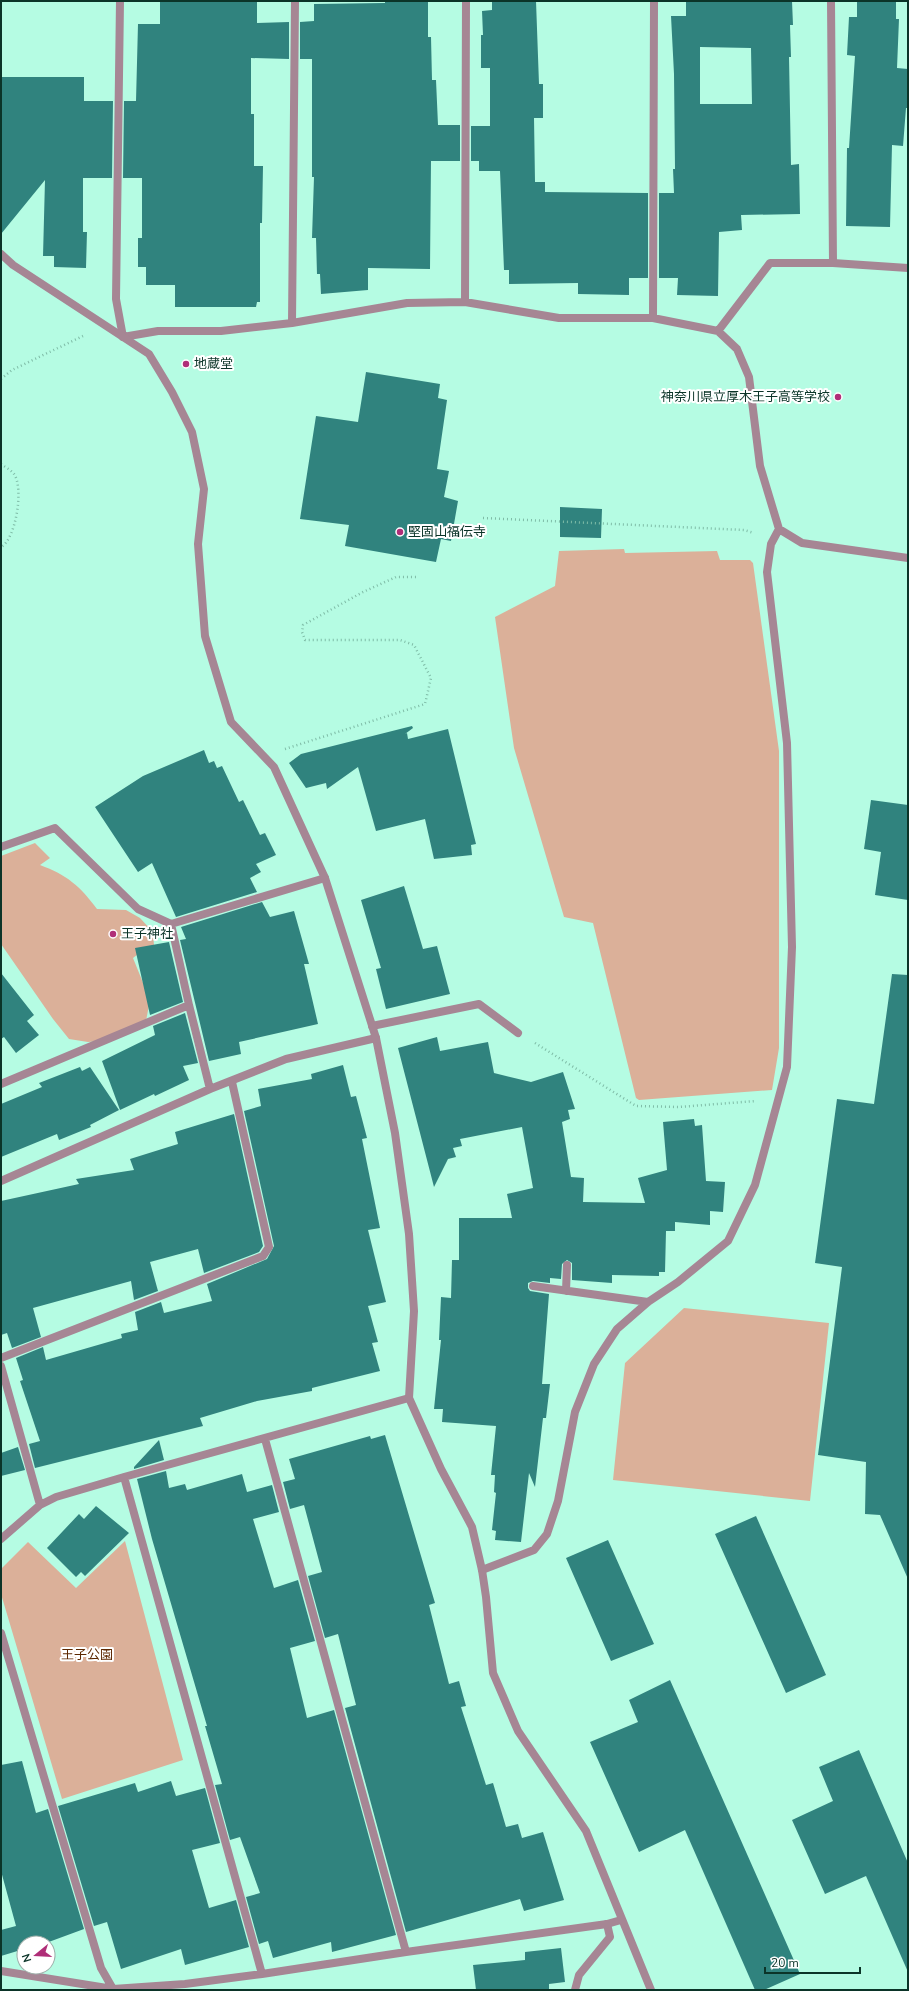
<svg xmlns="http://www.w3.org/2000/svg" width="909" height="1991" font-family="'Nunito Sans','Noto Sans JP',sans-serif">
<style>
.green{fill:#dbb099}
.building{fill:#30837e;fill-rule:evenodd}
.lines{fill:none;stroke-linecap:round;stroke-linejoin:round}
.path{stroke:#7fbca7;stroke-width:2.5;stroke-dasharray:1 3;stroke-linecap:butt}
.service{stroke:#a68694;stroke-width:8}
.minor{stroke:#a68694;stroke-width:8}
.tertiary{stroke:#a68694;stroke-width:8}
.poi-dot{fill:#b02e78;stroke:#fff;stroke-width:1.5}
.labels{text-anchor:middle;dominant-baseline:central;stroke-width:4;stroke-linejoin:round;paint-order:stroke}
.poi-label{font-size:13px;fill:#0b3428;stroke:#fff;text-anchor:start}
.park-label{font-size:13px;fill:#5c2700;stroke:#fff}
</style>
<rect width="100%" height="100%" fill="#b5fce3"/>
<path class="green" d="M624,549l1,4 92,-2 3,9h30l3,3 26,188v297l-7,42 -133,10 -3,-2 -43,-175 -29,-6 -50,-169 -19,-131 60,-31 4,-35z
M35,843l15,15 -10,7c27,10 40,21 57,44l29,1 14,8 13,14 1,14 -12,5 -9,7 17,42 -4,21 -36,19 -22,2 -19,-3 -16,-20 -52,-75v-88z
M684,1308l145,15 -19,178 -197,-21 12,-117z
M125,1541l58,219 -121,39 -61,-205v-25l27,-27 48,46z"/>
<path class="building" d="M160,1h97v22l32,-1v37l-38,-1v56h3v52h9l-1,57h-2v79h-3l-1,5h-81v-22h-29v-18h-8v-29h4v-60h-19l1,-77h12l2,-77h22z
M385,1h43v36h3l1,43h4l2,45h22v36h-29l-1,108 -62,-1v22l-47,4 -1,-20h-3l-1,-36h-4l2,-61h-2v-118h-12v-37l14,-1v-17l71,-1z
M492,1h44l3,83h4v34h-9l1,64h10v10l103,1v85h-19v17l-51,-1v-11l-69,1v-14h-5l-4,-99h-21v-10h-8v-35h19v-58h-9v-33h2l-1,-24 10,-1z
M686,1h106l1,24h-3l1,32h-2l2,108 8,-1 1,50 -59,1 1,15 -23,2 -1,64 -41,-1 1,-17h-19v-85h15l-1,-24h2l-1,-95 -3,-58h15zM700,47l51,1 1,56h-52z
M857,1h39v18h3l-2,49 11,1v39h-2l-3,38 -11,-1 -2,82 -44,-1 1,-78h2l6,-92 -8,-1 2,-38h8z
M1,77h83v24h29l-1,77h-29v54h4l-1,36 -32,-1v-11h-11l2,-76 -44,54z
M366,372l74,12 -2,14 9,2 -10,69 12,2 -5,26 14,4 -7,40 -10,-2 -5,23 -91,-16 4,-21 -49,-6 16,-103 42,6z
M560,507l42,2 -1,29 -41,-1z
M412,726l1,2 -8,6 2,-1 1,6 40,-10 28,115 -5,1 1,10 -38,4 -9,-40 -49,12 -18,-64 -31,22 -1,-6 -20,5 -17,-25 12,-9z
M204,750l5,13 5,-2 3,7 5,-2 17,36 4,-2 17,35 5,-2 11,22 -20,9 5,8 -11,6 7,14 -81,25 -24,-54 -14,9 -43,-65 48,-31z
M871,800l37,5v95l-33,-5 6,-43 -17,-3z
M404,886l19,63 14,-3 13,48 -64,15 -10,-40 5,-1 -20,-68z
M262,902l8,15 24,-6 15,53h-5l14,60 -79,18 2,12 -32,7 -29,-121 6,-1 -5,-12z
M169,942l14,60 -33,13 -15,-67z
M1,973l33,42 -7,6 12,14 -23,18 -12,-16 -3,2z
M892,974l16,1v604l-28,-64 -15,-1 1,-52 -48,-7 24,-188 -27,-4 22,-164 37,5z
M185,1013l13,50 -15,3 6,14 -34,16 -1,-2 -34,16 -18,-49 53,-26 -2,-9z
M437,1037l3,14 48,-9 6,31 37,9 32,-10 12,37 -7,1 2,9 -8,3 9,55 13,1 -1,24 62,1 -7,-25 29,-8 -4,-48 31,-3 1,7 7,-1 4,56 19,1 -2,30 -13,-1v14l-35,-3v9h-9l-1,41h-6v4l-47,-1v8l-40,-3v-17l-5,-3 -5,4 -1,15 -11,-1v5l-17,-2 -5,2v5l2,3 19,3 -7,90h8l-4,34h-3l-8,69 -6,-14 -8,69 -26,-2 1,-9 -4,-1 4,-37 -2,-1 1,-17h-4l5,-49 -54,-4 1,-13h-9l7,-69h-2l2,-43 10,1 1,-38h7v-42h53l-5,-24 26,-6 -11,-61 -62,12 2,7 -9,2 3,9 -8,2 -14,28 -36,-139z
M343,1065l8,32 5,-1 11,42 -5,1 18,89 -12,2 18,72 -18,4 10,36 -6,1 8,28 -68,17v3l-55,10 -57,17 3,8 -168,42 -6,-24 11,-3 -20,-60 3,-1 -7,-22 27,-11 3,13 76,-22 -1,-4 17,-4 -3,-18 26,-10 3,11 48,-12 -5,-17 60,-25 7,-13 -30,-135 17,-5 -3,-17 54,-10 -1,-5z
M80,1067l2,4 8,-4 29,43 -29,15 1,2 -32,13 -2,-6 -56,23v-53l41,-17 -3,-4z
M234,1114l29,132 -4,6 -55,21 -6,-24 -48,13 8,29 -24,9 -3,-19 -98,27 8,29 -29,11 -5,-15 -6,2v-134l78,-17 -3,-5 58,-9 -4,-11 48,-15 -3,-12z
M385,1435l50,168 -6,2 20,79 10,-3 7,25 -5,1 25,78 7,-2 13,44 12,-3 4,14 21,-6 21,68 -40,11 -4,-12 -114,33 -61,-224 11,-3 -18,-71 -13,4 -17,-62 14,-4 -18,-67 -14,4 -7,-27 12,-3 -6,-20 81,-23 1,3z
M159,1440l5,20 -30,9v-2z
M18,1447l7,23 -24,6v-23z
M166,1471l3,17 16,-4 2,6 55,-16 5,18 25,-7 7,27 -26,7 21,69 24,-8 17,61 -25,7 17,70 27,-8 62,225 -64,17 -1,-10 -58,16 -5,-17 -9,3 -13,-47 14,-4 -20,-56 -10,3 -15,-55 7,-1 -17,-58h2l-55,-187 -15,-60z
M96,1506l33,27 -44,43 -4,-4 -5,5 -29,-29 32,-34 5,5z
M756,1516l70,159 -40,18 -71,-159z
M608,1540l46,104 -43,17 -45,-103z
M670,1680l130,294 -36,16h-9l-70,-160 -46,22 -49,-110 48,-20 -9,-22z
M859,1750l49,113v109l-42,-96 -41,18 -33,-74 41,-19 -14,-34z
M22,1761l14,52 12,-4 36,120 -38,14h-22v6l-23,7v-26l15,-4 -15,-55v-106z
M171,1781l5,15 29,-8 15,55 -28,7 17,58 27,-8 13,47 -64,18 -4,-16 -60,20 -14,-47 -13,4 -36,-120 77,-23 3,9z
M561,1948l4,34 -16,2v6h-73l-3,-25 52,-5v-8z"/>
<g class="lines">
<path class="path" d="M1,379l11,-9 71,-34
M1,464c4,3 10,6 13,10 10,14 2,65 -13,73
M483,518l261,12 10,3
M285,749l140,-45 6,-26 -17,-33 -14,-5h-95l-3,-8 1,-7 60,-33 33,-15h21
M535,1043l101,63 43,1 77,-6"/>
<path class="service" d="M575,1990l4,-15 31,-38 -3,-13"/>
<path class="minor" d="M120,1l-4,298 7,38 35,-6h63l71,-8 115,-20 58,-1 94,16h94
M831,1l2,262
M465,302l1,-301
M292,323l3,-322
M718,331l52,-68h63l75,5
M779,529l23,14 106,15
M1,847l54,-19 83,81 33,15
M189,1005l-18,-81 154,-46
M372,1026l107,-22 39,29
M1,1084l188,-79 21,84
M1,1181l209,-92 76,-30 90,-21
M533,1286l115,16
M566,1291l1,-26
M1,1358l262,-102 6,-9 -37,-165
M1,1366l39,139
M265,1439l141,513
M124,1477l138,497
M1,1539l39,-34 16,-8 68,-20 285,-79
M482,1570l52,-20 13,-16 11,-33 17,-89 19,-48 23,-35 31,-27 30,-20 50,-41 27,-56 32,-118 5,-120 -5,-204 -20,-171 4,-28 8,-15 -19,-63 -11,-89 -12,-28 -19,-18 -65,-13 1,-317
M1,1633l100,335 12,21
M1,1971l112,18 72,-5 77,-10 144,-22 201,-28 14,-4"/>
<path class="tertiary" d="M1,254l12,11 136,89 23,38 20,40 12,57 -6,55 7,92 26,86 43,45 51,111 51,160 19,95 14,101 5,77 -5,87 32,71 31,58 10,43 4,27 7,76 25,58 68,100 65,159"/>
</g>
<g class="poi-dot">
<circle cx="186" cy="364" r="4"/>
<circle cx="838" cy="397" r="4"/>
<circle cx="400" cy="532" r="4"/>
<circle cx="113" cy="934" r="4"/>
</g>
<g class="labels">
<g class="poi-label">
<text x="194" y="364">地蔵堂</text>
<text x="830" y="397" text-anchor="end">神奈川県立厚木王子高等学校</text>
<text x="408" y="532">堅固山福伝寺</text>
<text x="121" y="934">王子神社</text>
</g>
<g class="park-label">
<text x="87" y="1655">王子公園</text>
</g>
</g>
<rect width="909" height="1991" fill="none" stroke="#0b3428" stroke-width="4"/>
<g transform="translate(36 1955) rotate(252)"><circle r="19" fill="#ffffff" stroke="#9daea9"/>
<path d="M0-3L7 15L0 10L-7 15Z" fill="#b02e78"/>
<text y="-6" font-size="11" font-weight="bold" text-anchor="middle" fill="#0b3428">N</text>
</g>
<path d="M765 1967v6h95v-6" fill="none" stroke="#0b3428" stroke-width="2"/>
<text x="771" y="1967" font-size="12" fill="#0b3428" stroke="#ffffff" stroke-width="3" paint-order="stroke">20 m</text>
</svg>
